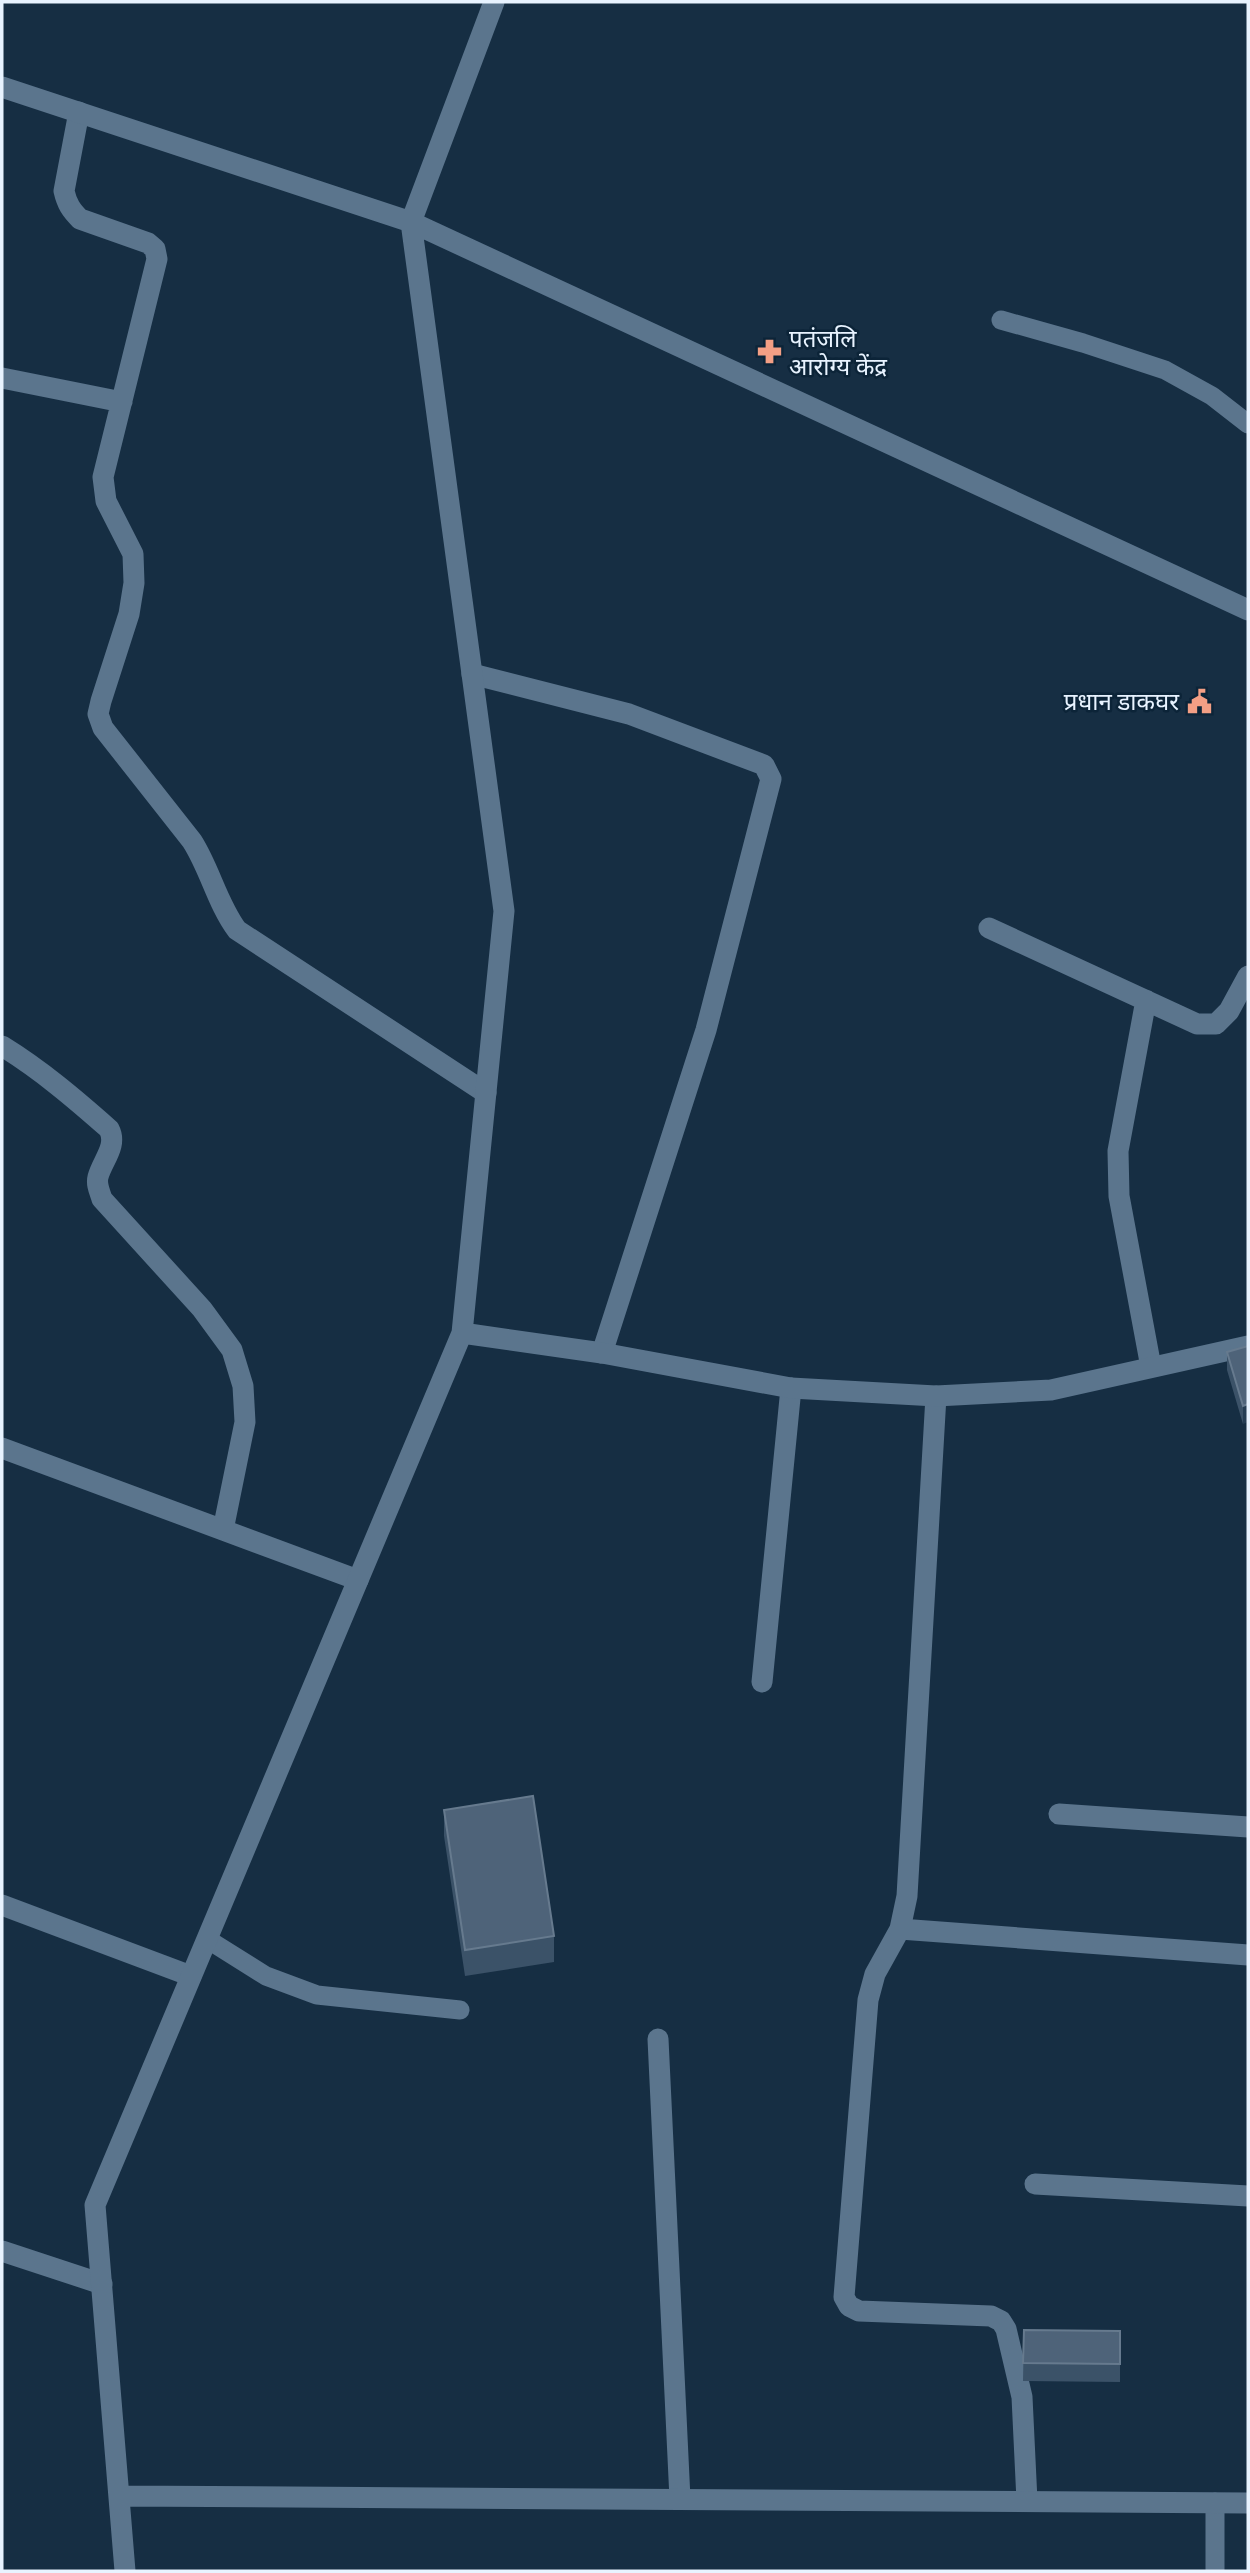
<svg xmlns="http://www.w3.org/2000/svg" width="1250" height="2573" font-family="Merriweather,'Noto Sans Devanagari',serif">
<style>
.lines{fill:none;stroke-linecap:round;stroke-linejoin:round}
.service{stroke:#5b758d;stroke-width:19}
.minor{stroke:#5b758d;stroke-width:21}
.tertiary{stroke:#5b758d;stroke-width:21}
.wall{fill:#3b5268}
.shaded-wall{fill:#243c53}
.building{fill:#4e6379;stroke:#667a8e;stroke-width:2}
.labels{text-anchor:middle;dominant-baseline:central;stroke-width:5;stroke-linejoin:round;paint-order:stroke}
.poi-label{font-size:24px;fill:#e8f3ff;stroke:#0c2438;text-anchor:start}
</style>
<rect width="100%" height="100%" fill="#162e43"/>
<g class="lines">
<path class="service" d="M1001,320l82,23 82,27 47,26 36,28
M207,1939l59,37 51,19 143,15
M1215,2502v69"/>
<path class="minor" d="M79,112l-15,79c3,13 7,19 16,28l68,24 7,6 2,10 -54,218 3,24 27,53 1,29 -5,31 -28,87 -3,13 5,14 89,113c18,28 25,62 45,89l249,163
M2,378l120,24
M472,674l157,40 135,51 7,14 -65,251 -104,323
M989,928l208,96h19l13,-13 19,-35
M1146,1000l-28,151 1,45 32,171
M2,1046c39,24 73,53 107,83 9,17 -7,32 -11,48 -2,8 2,15 4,22l100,110 30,41 11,36 2,36 -22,108
M936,1396l-29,500 -7,33 -25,45 -7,26 -24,297 5,9 10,5 132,5 10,5 5,8 16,68 5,104
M2,1448l356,132
M762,1682l29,-294
M1059,1814l189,13
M2,1905l189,71
M900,1929l348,26
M658,2039l22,460
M1035,2184l213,12
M2,2251l100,33"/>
<path class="tertiary" d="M2,87l409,135 837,388
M462,1333l140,20 189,35 145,8 115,-6 197,-44
M119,2496l1129,7
M125,2571l-30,-366 367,-872 42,-422 -93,-689 83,-220"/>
</g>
<path class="wall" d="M1248,1346l-5,78 -16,-54v-18z
M444,1810l110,126v26l-89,14 -21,-140z
M1024,2330l96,1v51l-97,-1z"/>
<path class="shaded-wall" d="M1248,1404v18l-5,2v-18z"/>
<path class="building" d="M1248,1346v58l-5,2 -16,-54z
M533,1796l21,140 -89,14 -21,-140z
M1024,2330l96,1v33l-97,-1z"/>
<defs>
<symbol id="pharmacy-bare" viewBox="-9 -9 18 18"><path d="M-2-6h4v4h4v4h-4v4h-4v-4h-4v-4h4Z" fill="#f39f85" stroke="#0c2438" stroke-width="2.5" paint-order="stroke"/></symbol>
<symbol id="civic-bare" viewBox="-9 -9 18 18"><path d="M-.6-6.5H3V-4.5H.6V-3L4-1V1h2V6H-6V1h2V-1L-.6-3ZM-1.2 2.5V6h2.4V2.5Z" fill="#f39f85" stroke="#0c2438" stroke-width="2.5" paint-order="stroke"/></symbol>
</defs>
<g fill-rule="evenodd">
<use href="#pharmacy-bare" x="752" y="334" width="35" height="35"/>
<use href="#civic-bare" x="1182" y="684" width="35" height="35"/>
</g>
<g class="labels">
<g class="poi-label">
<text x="789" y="338">पतंजलि<tspan x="789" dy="28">आरोग्य केंद्र</tspan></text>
<text x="1179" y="701" text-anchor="end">प्रधान डाकघर</text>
</g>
</g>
<rect width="1250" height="2573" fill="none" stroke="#e8f3ff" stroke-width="7"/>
</svg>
